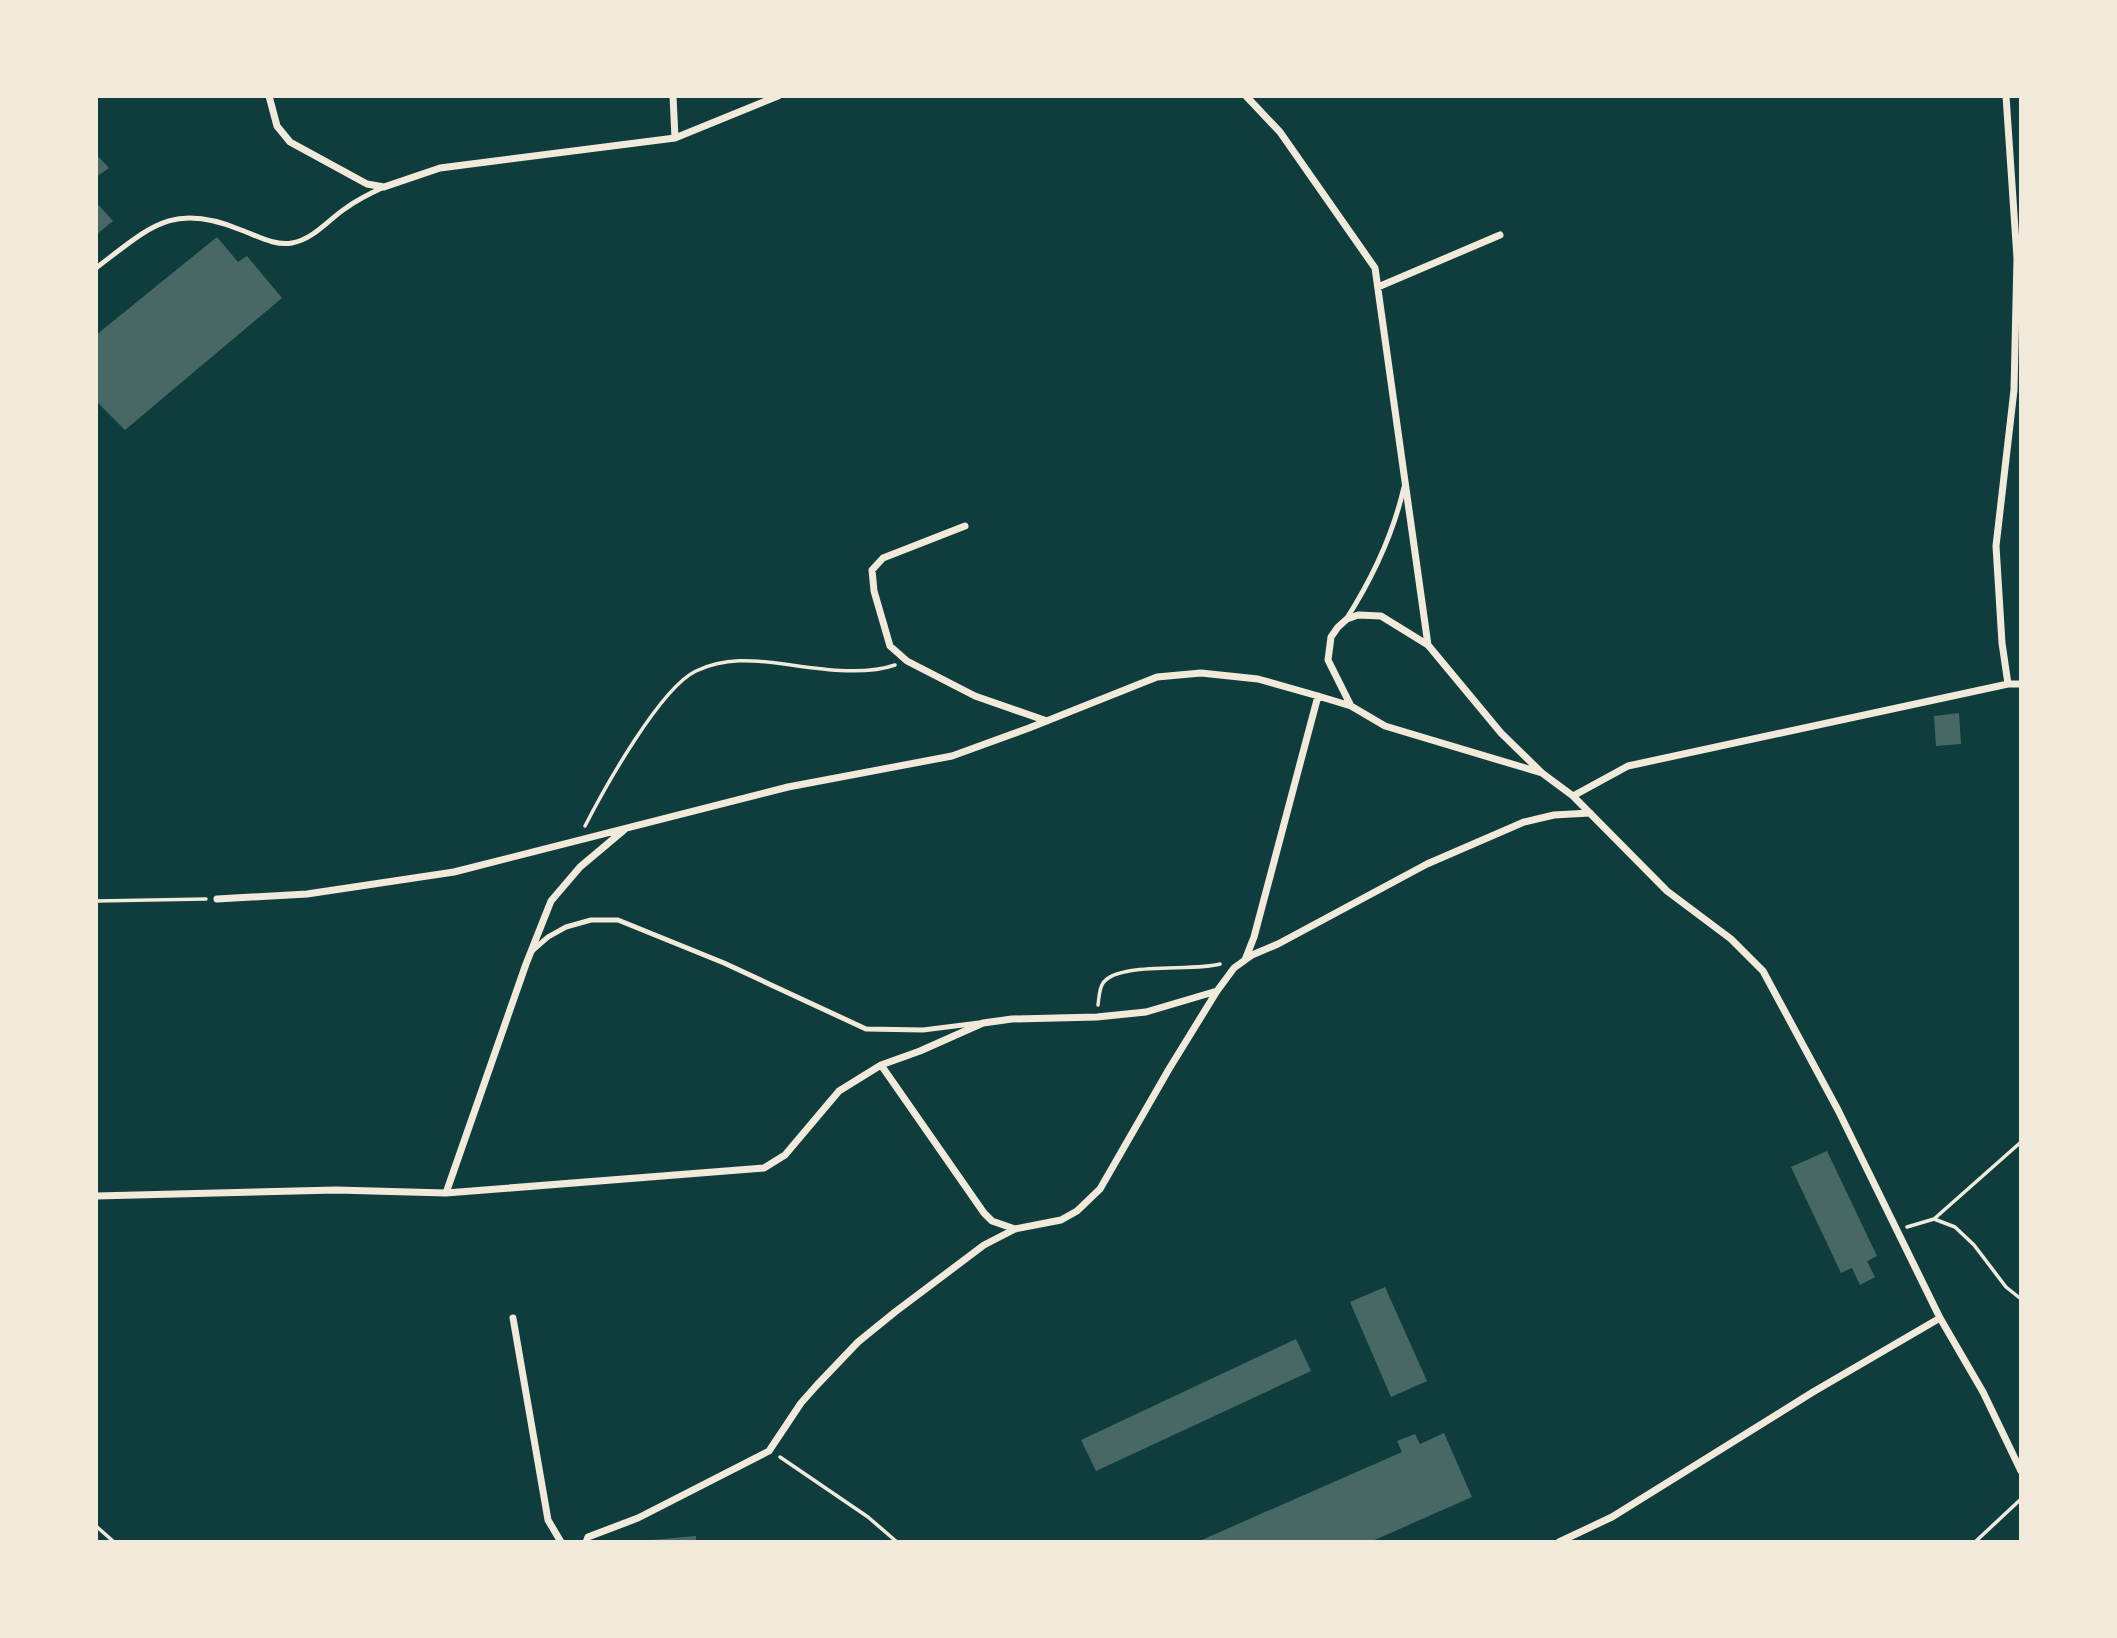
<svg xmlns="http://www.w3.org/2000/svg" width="2117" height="1638" font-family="'Source Serif 4',serif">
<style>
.building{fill:#486865}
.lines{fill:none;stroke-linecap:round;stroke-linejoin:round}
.path{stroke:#f1e9da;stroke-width:3.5}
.service{stroke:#f1e9da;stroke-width:5}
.minor{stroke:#f1e9da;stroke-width:7}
</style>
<rect width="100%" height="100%" fill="#0f3d3e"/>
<path class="building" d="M96,154l13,14 -13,9z
M96,202l17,19 -17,14z
M217,237l21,25 9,-6 35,42 -157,132 -29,-29v-66z
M1959,713l2,31 -25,2 -2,-30z
M1827,1151l50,105 -10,5 8,16 -15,8 -8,-17 -11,5 -50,-106z
M1385,1287l42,94 -36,16 -41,-95z
M1296,1339l15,32 -215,100 -15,-31z
M1444,1433l28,64 -102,45h-173l205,-90 -5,-11 18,-7 5,10z
M696,1536v6h-45v-2z"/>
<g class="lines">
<path class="path" d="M585,826c19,-37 75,-138 111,-155 29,-14 57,-11 88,-7 33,5 80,12 111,1
M96,901l110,-2
M1098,1005c1,-7 1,-16 5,-22 15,-22 91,-11 117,-19
M1934,1219l87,-77
M1907,1227l27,-8 21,8 19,18 32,42 15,12
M780,1457l88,60 29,25
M96,1526l18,16
M1975,1542l46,-43"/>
<path class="service" d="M96,268c53,-40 76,-67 145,-38 17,6 33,16 51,13 22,-4 37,-24 54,-35 12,-9 25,-15 38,-21
M1347,618c26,-41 46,-83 57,-131
M532,951l16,-14 18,-10 25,-7h27l106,43 142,66 57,1 56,-7"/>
<path class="minor" d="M269,96l8,30 13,16 77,42 17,3 56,-19 235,-30 103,-42
M673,96l2,42
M1246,96l34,36 95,136 53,377
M2006,96l11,162 -3,132 -18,156 6,97 6,41
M1378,287l122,-52
M965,526l-82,32 -11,12 2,21 16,55 17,15 68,35 72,25
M1351,706l-23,-46 3,-23 7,-10 9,-8 11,-4 23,1 47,29 73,88 41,40 31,23 94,95 64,48 32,32 75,139 102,208 43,74 38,79
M1573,796l55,-30 380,-82h13
M217,899l90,-5 147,-22 334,-85 164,-31 77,-28 128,-51 44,-4 57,6 60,17 33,10 34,20 157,47
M1245,960l9,-23 64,-241
M881,1065l103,148 8,8 23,8
M446,1193l80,-229 25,-63 29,-34 44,-37
M96,1196l240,-6 110,3 318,-25 21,-13 54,-64 42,-26 39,-14 63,-28 29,-4 85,-2 49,-5 71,-21
M513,1318l35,202 13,22
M586,1542l2,-5 50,-19 131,-67 32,-48 16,-18 41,-43 37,-30 89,-67 31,-16 46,-9 16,-9 23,-22 69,-120 48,-78 17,-23 18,-13 26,-11 149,-80 97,-42 30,-7 36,-2
M1559,1542l53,-25 201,-125 127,-74"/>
</g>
<rect width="2117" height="1638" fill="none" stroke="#f1e9da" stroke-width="196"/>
</svg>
